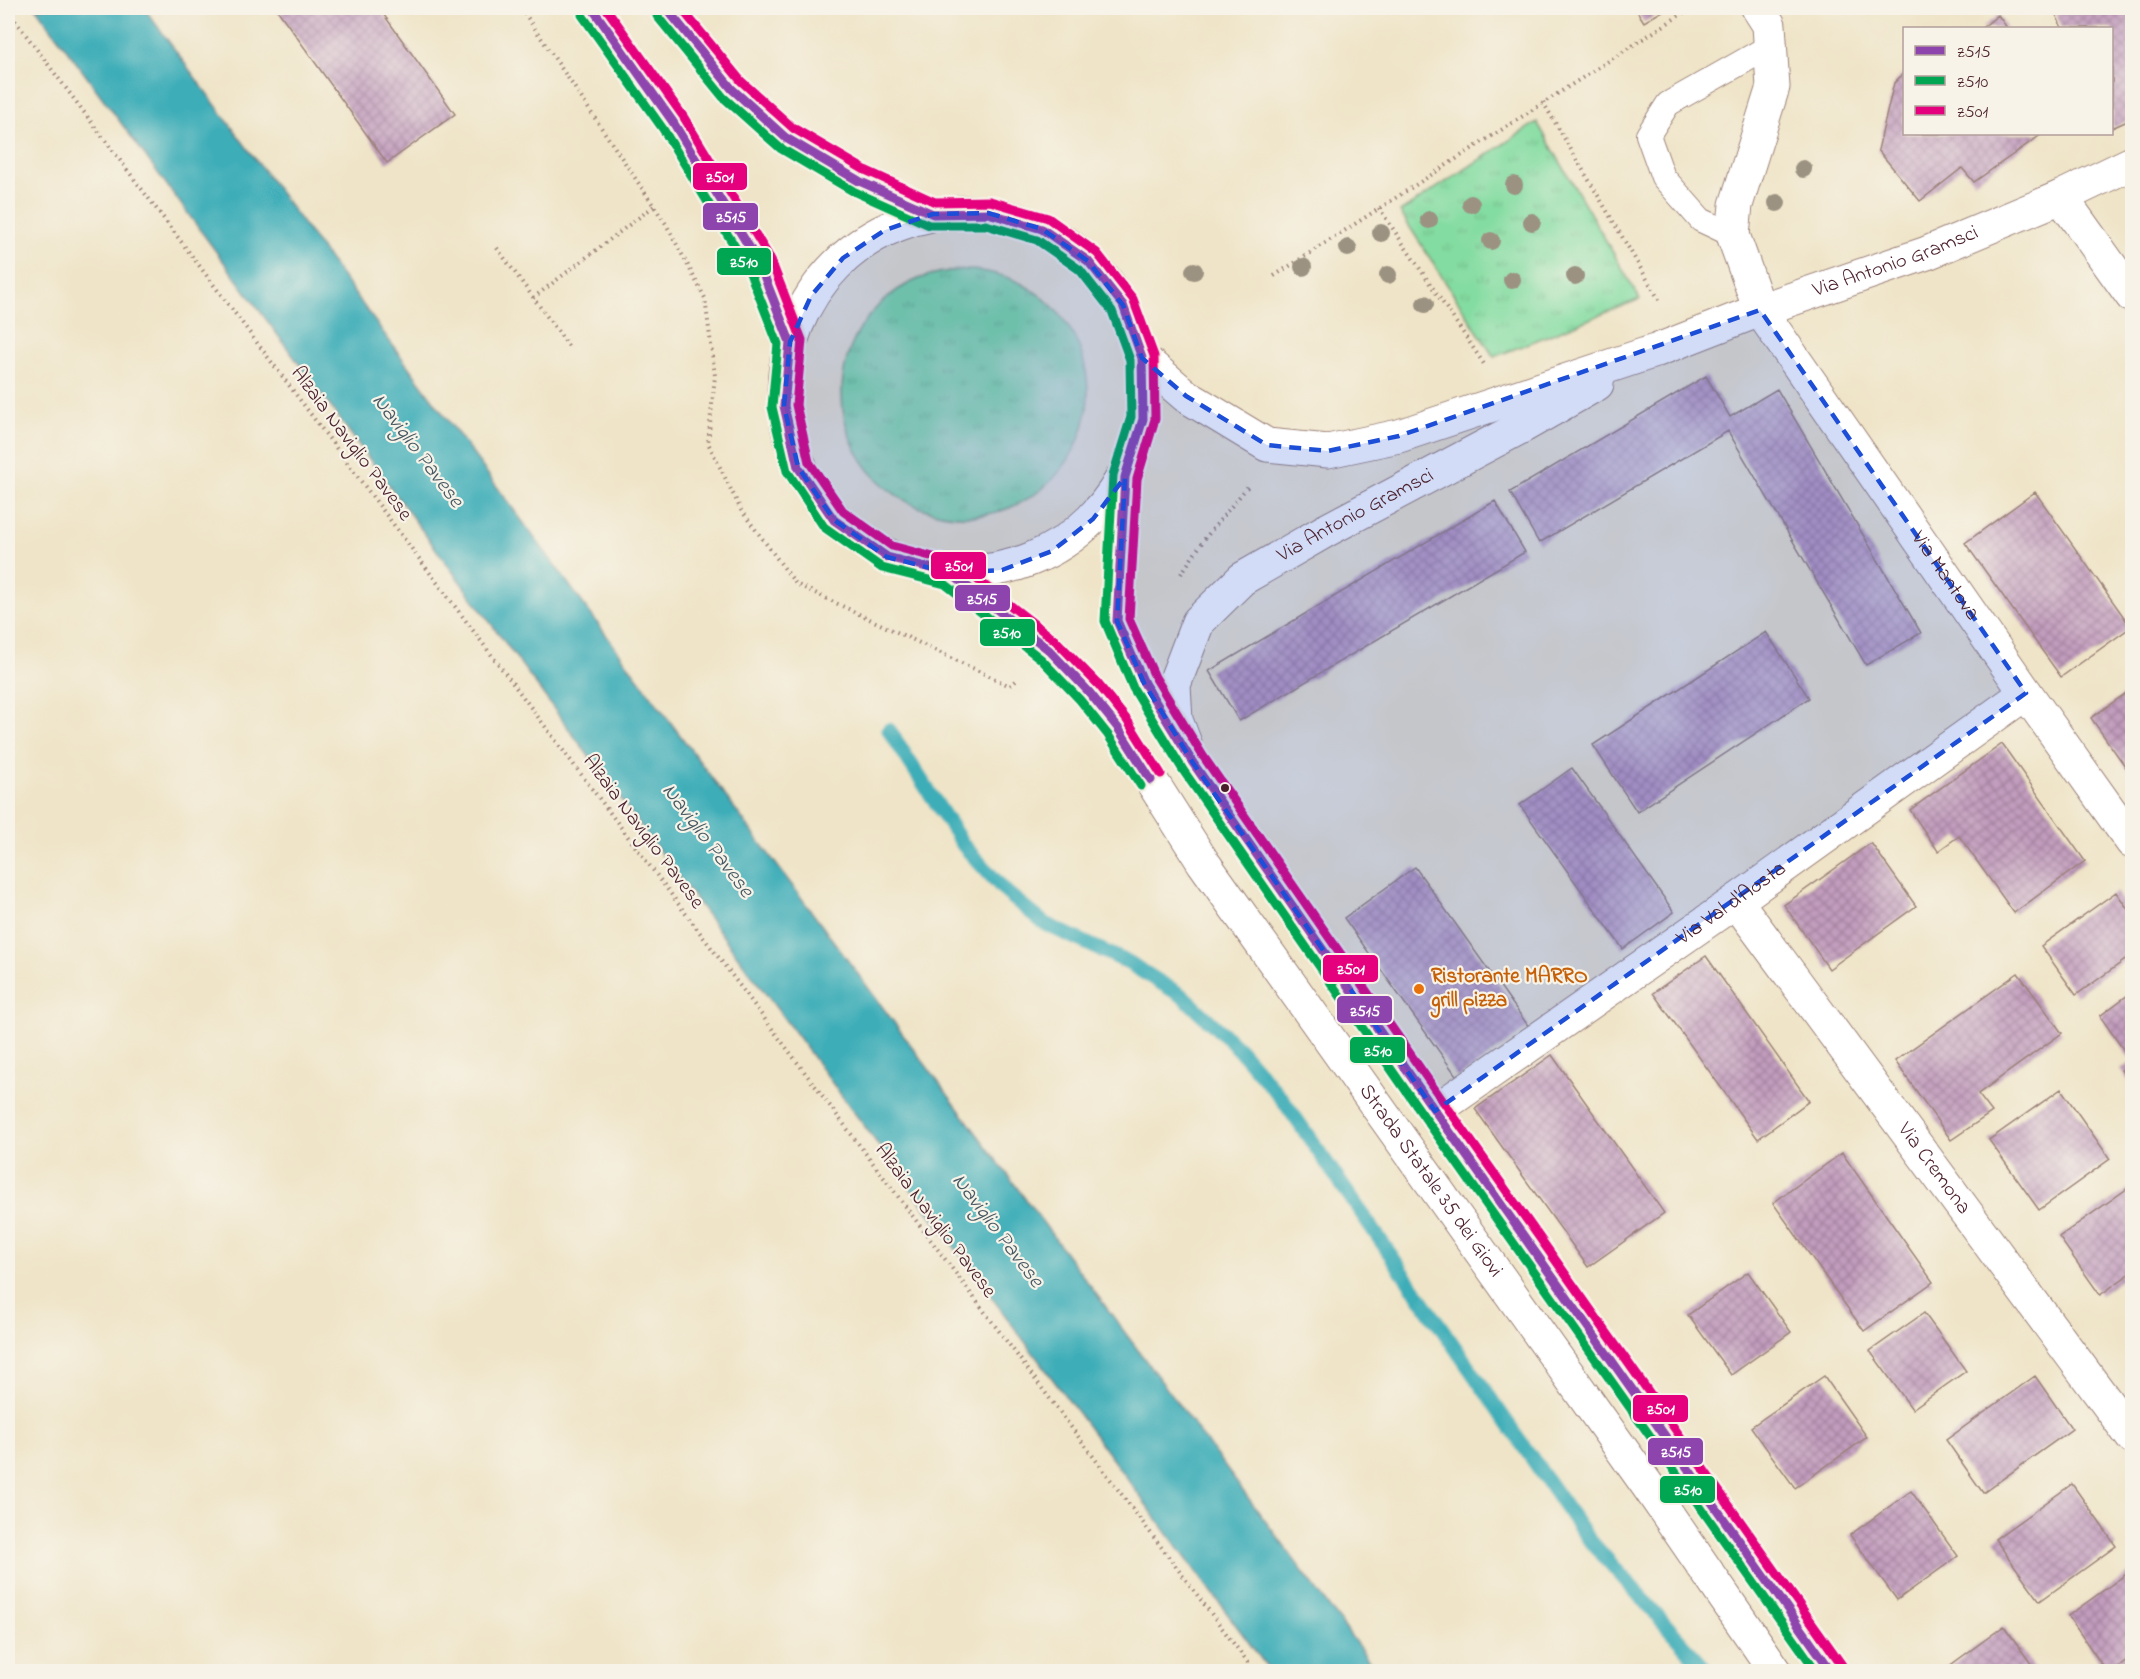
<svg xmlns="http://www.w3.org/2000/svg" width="2140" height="1679" font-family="'Indie Flower',sans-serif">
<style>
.grass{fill:url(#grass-tufts);stroke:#667e66;stroke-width:1.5}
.water{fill:#3dadb8;stroke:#446672;stroke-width:1.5}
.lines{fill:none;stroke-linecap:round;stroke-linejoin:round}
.stream{stroke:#3dadb8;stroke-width:15}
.building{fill:url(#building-cross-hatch)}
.service-casing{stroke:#9c8279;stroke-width:26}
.minor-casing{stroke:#9c8279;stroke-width:35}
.primary-casing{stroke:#9c8279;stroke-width:35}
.path{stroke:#9c8279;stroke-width:4;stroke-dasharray:1.5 4.5;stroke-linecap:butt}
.service{stroke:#fff;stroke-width:24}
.minor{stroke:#fff;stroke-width:33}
.primary{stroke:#fff;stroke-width:33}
.bus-1-casing{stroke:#f7f3e8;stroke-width:14}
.bus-2-casing{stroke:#f7f3e8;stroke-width:14}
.bus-3-casing{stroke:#f7f3e8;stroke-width:14}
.bus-1{stroke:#8e44ad;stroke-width:9}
.bus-2{stroke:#00a651;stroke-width:9}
.bus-3{stroke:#e5007d;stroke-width:9}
.tree{fill:#9c9281}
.marked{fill:#1d4ed8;fill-opacity:0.2;stroke:#1d4ed8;stroke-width:4.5;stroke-dasharray:12 8;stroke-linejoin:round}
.bus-dot{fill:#4a1f2b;stroke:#f7f3e8;stroke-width:2}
.food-dot{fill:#e8710a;stroke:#f7f3e8;stroke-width:2}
.labels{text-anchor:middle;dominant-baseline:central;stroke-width:4.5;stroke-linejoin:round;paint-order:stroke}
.street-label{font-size:21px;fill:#4a1f2b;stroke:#f7f3e8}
.food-label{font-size:21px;font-weight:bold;fill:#c56008;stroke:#f7f3e8;text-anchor:start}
.water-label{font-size:22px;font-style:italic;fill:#455863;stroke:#f7f3e8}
.line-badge{stroke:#f7f3e8;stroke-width:2}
.badge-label{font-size:16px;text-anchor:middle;font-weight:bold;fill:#fff}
</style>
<defs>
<pattern id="grass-tufts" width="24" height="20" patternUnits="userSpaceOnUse" patternTransform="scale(1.5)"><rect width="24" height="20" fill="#83dca1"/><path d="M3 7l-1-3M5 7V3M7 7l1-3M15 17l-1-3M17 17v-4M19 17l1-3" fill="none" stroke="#73bc8b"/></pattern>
<pattern id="building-cross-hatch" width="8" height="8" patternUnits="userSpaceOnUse" patternTransform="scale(1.5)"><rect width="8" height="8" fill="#c29dbe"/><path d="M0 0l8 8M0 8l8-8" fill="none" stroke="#a07f9b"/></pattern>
</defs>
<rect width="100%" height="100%" fill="#f7f3e8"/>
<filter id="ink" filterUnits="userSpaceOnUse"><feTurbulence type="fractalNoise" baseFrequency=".0167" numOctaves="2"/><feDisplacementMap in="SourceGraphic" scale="12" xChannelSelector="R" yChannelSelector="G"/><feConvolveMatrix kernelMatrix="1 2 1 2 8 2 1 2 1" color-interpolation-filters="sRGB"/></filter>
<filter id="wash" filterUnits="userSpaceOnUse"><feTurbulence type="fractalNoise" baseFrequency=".008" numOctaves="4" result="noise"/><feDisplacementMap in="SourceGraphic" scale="24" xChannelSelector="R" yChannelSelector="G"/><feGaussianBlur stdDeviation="1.35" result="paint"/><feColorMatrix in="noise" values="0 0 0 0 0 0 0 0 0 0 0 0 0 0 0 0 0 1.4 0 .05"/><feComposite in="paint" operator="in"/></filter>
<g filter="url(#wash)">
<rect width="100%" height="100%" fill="#efe4c7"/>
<path class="grass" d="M1537,122l103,177 -146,58 -94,-145z
M842 393a123 123 0 1 1 246 0a123 123 0 1 1-246 0Z"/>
<path class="water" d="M36,8h108l530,719 703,944h-107l-659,-885z"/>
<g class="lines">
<path class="stream" d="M889,730l75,116 43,47 38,31 82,38 57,35 55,52 44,51 303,436 122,136"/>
</g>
<g id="blocks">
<path class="building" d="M276,8h103l76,106 -68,49z
M1635,8h33l-24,14z
M2053,8h79v111l-20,9v-100h-50z
M1998,15l9,13h-25z
M1904,73v61h138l-68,48 -12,-14 -42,33 -42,-51 16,-67z
M1706,376l24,41 47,-28 144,244 -55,32 -138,-234 -189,112 -29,-51z
M2035,492l96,135 -70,50 -96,-134z
M1495,501l30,51 -286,169 -30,-50z
M1766,632l43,66 -172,114 -44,-67z
M2132,689v87l-41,-58z
M2002,744l83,117 -71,52 -55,-77 -21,15 -28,-41z
M1572,768l102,144 -51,37 -103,-144z
M1871,843l45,63 -87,63 -45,-64z
M1415,867l114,160 -71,51 -114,-160z
M2116,892l16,23v40l-56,40 -35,-49z
M1706,956l103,145 -51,38 -105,-146z
M2018,973l44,60 -84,61 14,18 -41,28 -56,-79z
M2132,992v94l-11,-16 11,-8 -32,-46z
M1552,1055l112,158 -76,54 -113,-158z
M2061,1089l49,70 -71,51 -50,-70z
M1842,1153l91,129 -69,49 -91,-128z
M2131,1186l1,86 -32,23 -41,-58z
M1748,1272l43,60 -60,43 -43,-60z
M1924,1313l42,58 -54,38 -42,-58z
M1824,1376l43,61 -72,51 -44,-61z
M2035,1376l37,53 -89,64 -37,-53z
M2072,1484l44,62 -76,55 -45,-62z
M1911,1491l47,65 -61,44 -47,-65z
M2132,1570v86l-21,16h-4l-39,-56z
M2004,1626l33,46h-96z"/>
</g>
</g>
<g filter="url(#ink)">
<use href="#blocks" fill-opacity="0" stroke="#9c8279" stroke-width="1.5"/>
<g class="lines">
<defs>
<path id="service" d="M1733,235l-32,-15 -38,-43 -15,-42 20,-31 104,-59"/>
<g id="minor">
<path id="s1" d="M1758,8l11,17 4,62 -37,118 -3,30 27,75 266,383 106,149"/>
<path d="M2061,197l71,99"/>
<path id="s2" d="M1142,358l44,38 81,49 61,6 71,-15 256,-85 105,-41 167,-57 134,-56 71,-34"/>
<path id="s3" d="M1186,746l-10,-26 -2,-35 24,-63 44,-43 85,-49 198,-105 72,-41"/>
<path id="s4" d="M1736,901l396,536"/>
<path id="s5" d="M1435,1111l301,-210 290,-208"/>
</g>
<g id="primary">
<path d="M592,8l81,114 86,141 31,79"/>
<path d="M666,8l66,81 54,49 73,43 74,33"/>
<circle cx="964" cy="392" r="180"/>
<path d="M1125,477l-8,144 27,62 49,80 242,348 397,561"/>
<path id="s6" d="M950,573l99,77 40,42 29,36 85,134 447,627 126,183"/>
</g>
</defs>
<use href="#service" class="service-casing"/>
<use href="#minor" class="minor-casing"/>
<use href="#primary" class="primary-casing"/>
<path class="path" d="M521,8l145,216 39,74 10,78 -7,67 33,67 55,74 214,102 8,-7
M8,11l1247,1661
M1543,102l118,201
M1379,208l105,156
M497,248l73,100
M1274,276l417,-268
M533,298l121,-92
M1181,574l25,-37 43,-52"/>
<use href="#service" class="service"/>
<use href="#minor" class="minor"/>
<use href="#primary" class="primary"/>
<defs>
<path id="bus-1" d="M592,8l81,114 86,141 31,79 -6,64 14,61 36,53 53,37 63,16 99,77 40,42 29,36 33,52
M666,8l66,81 54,49 73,43 74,33 55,-1 54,16 46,32 35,44 19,53 1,61 -18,58 -8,144 27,62 49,80 242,348 397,561"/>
<path id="bus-2" d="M582,15l81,114 85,139 30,76 -6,63 15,64 37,56 58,41 63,16 96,75 39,41 28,35 33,51
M657,16l66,81 57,51 73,43 76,34h57l51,15 43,30 32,41 18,49 1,57 -18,58 -8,146 28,67 50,82 242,348 392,554"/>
<path id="bus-3" d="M606,8l77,108 87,142 32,82 -6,65 13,57 34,49 49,35 64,17 100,78 42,43 29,36 34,54
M681,8l60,73 52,47 72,42 70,32 55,-1 58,17 49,35 36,46 21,57 1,63 -18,60 -8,140 26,58 48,79 242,348 397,561"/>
</defs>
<use href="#bus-1" class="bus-1-casing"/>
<use href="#bus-2" class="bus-2-casing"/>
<use href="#bus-3" class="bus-3-casing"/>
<use href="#bus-1" class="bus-1"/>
<use href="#bus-2" class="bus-2"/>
<use href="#bus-3" class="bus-3"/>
</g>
<g class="tree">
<circle cx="1803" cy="169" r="9"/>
<circle cx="1514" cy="185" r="9"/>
<circle cx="1777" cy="203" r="9"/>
<circle cx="1471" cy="204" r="9"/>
<circle cx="1429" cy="220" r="9"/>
<circle cx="1532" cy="222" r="9"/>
<circle cx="1381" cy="233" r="9"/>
<circle cx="1491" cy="241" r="9"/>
<circle cx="1348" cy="248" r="9"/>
<circle cx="1303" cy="267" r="9"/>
<circle cx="1194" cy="271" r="9"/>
<circle cx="1388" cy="275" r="9"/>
<circle cx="1575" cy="276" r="9"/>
<circle cx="1512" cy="280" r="9"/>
<circle cx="1425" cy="304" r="9"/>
</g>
</g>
<path class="marked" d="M988,213l54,16 46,32 35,44 19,53 44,38 81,49 61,6 71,-15 361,-126 266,383 -591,418 -242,-348 -49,-80 -27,-62 8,-144 -32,42 -41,32 -50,19 -52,3 -63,-16 -53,-37 -36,-53 -14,-61 6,-64 21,-46 32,-38 42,-28 48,-16z"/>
<circle class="bus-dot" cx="1225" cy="788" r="5"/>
<circle class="food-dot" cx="1419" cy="989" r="6"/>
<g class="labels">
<g class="street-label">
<text stroke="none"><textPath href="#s2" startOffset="813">Via Antonio Gramsci</textPath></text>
<text transform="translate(351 444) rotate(53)">Alzaia Naviglio Pavese</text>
<text stroke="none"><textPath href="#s3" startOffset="322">Via Antonio Gramsci</textPath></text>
<text stroke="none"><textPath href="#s1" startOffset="640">Via Mantova</textPath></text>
<text transform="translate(643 832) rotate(53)">Alzaia Naviglio Pavese</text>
<text stroke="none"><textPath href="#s5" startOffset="362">Via Val d'Aosta</textPath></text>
<text stroke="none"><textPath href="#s4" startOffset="333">Via Cremona</textPath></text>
<text stroke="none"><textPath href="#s6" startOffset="780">Strada Statale 35 dei Giovi</textPath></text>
<text transform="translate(935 1221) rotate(53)">Alzaia Naviglio Pavese</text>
</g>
<g class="food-label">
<text x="1431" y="977">Ristorante MARRO<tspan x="1431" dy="24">grill pizza</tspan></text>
</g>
<g class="water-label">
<text transform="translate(417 451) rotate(53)">Naviglio Pavese</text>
<text transform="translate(707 841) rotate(53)">Naviglio Pavese</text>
<text transform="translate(997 1231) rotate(53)">Naviglio Pavese</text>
</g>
</g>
<g class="line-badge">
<rect x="692" y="162" width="56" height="29" rx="6" fill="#e5007d"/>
<rect x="702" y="202" width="57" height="29" rx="6" fill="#8e44ad"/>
<rect x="716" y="247" width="56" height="29" rx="6" fill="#00a651"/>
<rect x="930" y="551" width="57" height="29" rx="6" fill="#e5007d"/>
<rect x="954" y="584" width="57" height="28" rx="6" fill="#8e44ad"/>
<rect x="979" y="618" width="57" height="29" rx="6" fill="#00a651"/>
<rect x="1322" y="954" width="57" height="29" rx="6" fill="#e5007d"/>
<rect x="1336" y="995" width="57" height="29" rx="6" fill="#8e44ad"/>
<rect x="1349" y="1036" width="57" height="28" rx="6" fill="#00a651"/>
<rect x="1632" y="1394" width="57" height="29" rx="6" fill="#e5007d"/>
<rect x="1647" y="1437" width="57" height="29" rx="6" fill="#8e44ad"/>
<rect x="1659" y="1475" width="57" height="29" rx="6" fill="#00a651"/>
</g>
<g class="badge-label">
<text x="720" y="182">z501</text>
<text x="731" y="222">z515</text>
<text x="744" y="267">z510</text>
<text x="959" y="571">z501</text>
<text x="982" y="604">z515</text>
<text x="1007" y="638">z510</text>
<text x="1351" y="974">z501</text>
<text x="1365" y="1016">z515</text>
<text x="1378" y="1056">z510</text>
<text x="1661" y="1414">z501</text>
<text x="1676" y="1457">z515</text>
<text x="1688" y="1495">z510</text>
</g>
<rect width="2140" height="1679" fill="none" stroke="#f7f3e8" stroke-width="30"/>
<rect x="1903" y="27" width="210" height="108" fill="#f7f3e8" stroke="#b29e9c" stroke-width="1.5"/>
<rect x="1915" y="46" width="30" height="9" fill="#8e44ad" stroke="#b29e9c" stroke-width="1.5"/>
<text x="1957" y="57" font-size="18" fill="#4a1f2b">z515</text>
<rect x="1915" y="76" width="30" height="9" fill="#00a651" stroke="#b29e9c" stroke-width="1.5"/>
<text x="1957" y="87" font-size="18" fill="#4a1f2b">z510</text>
<rect x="1915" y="106" width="30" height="9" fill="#e5007d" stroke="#b29e9c" stroke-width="1.5"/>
<text x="1957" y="117" font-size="18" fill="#4a1f2b">z501</text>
</svg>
